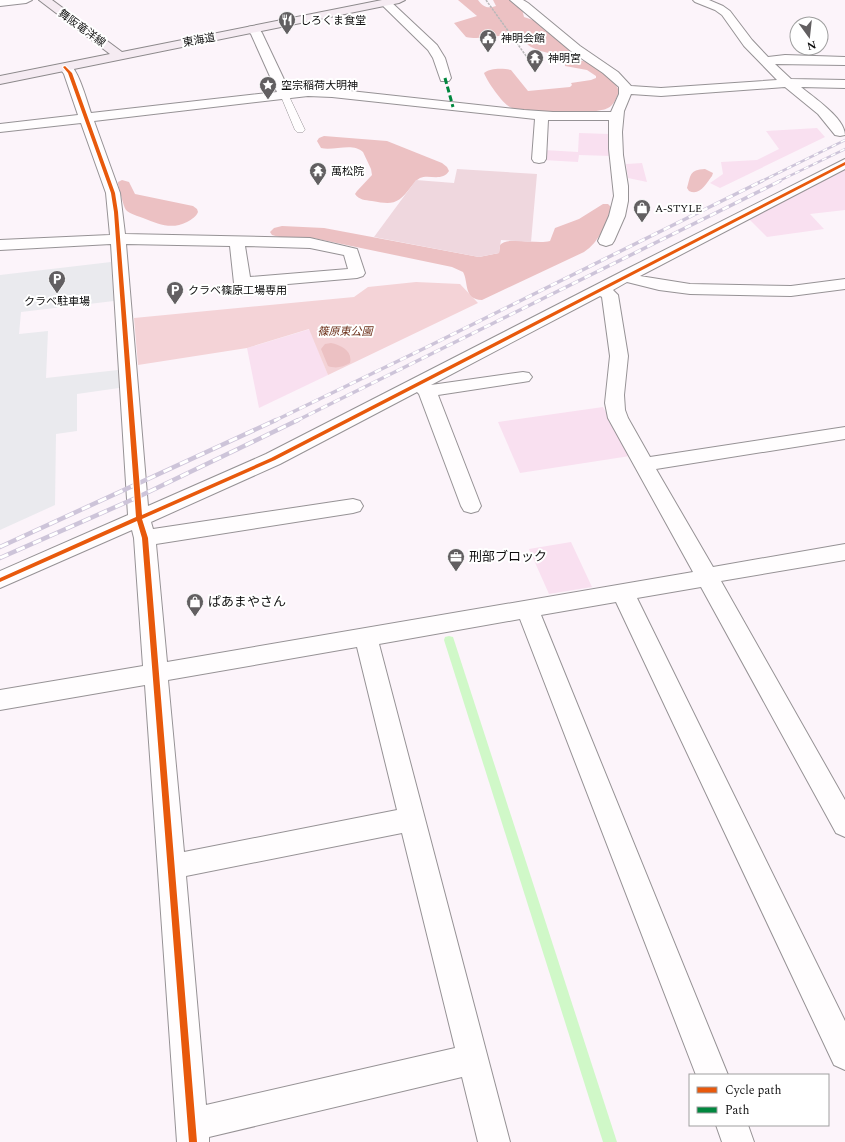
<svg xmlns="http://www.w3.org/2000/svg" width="845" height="1142" font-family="Spectral,'Noto Sans JP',serif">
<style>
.industrial{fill:#eaeaee}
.farmland{fill:#f9e0f0}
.green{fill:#f4d3d7}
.forest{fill:#ecc1c3}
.cemetery{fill:#efd7de}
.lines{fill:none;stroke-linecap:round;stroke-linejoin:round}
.stream{fill:#d0f8c8;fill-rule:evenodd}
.lane-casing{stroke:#969295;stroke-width:1}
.street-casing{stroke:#969295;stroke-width:2}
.secondary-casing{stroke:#8c898b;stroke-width:2}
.path{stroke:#b9b8b9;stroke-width:1.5;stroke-dasharray:2.5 1;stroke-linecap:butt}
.lane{fill:#fffdfe;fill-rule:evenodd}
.street{fill:#fffdfe;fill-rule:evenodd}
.secondary{fill:#f5ebf2;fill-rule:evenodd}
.rail-far2-casing{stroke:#cdc4d9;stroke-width:2.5}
.rail-far1-casing{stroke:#cdc4d9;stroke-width:3.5}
.rail-casing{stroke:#cdc4d9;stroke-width:4.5}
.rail-far2{stroke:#fff;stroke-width:1.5;stroke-dasharray:5;stroke-linecap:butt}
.rail-far1{stroke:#fff;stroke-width:2.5;stroke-dasharray:7;stroke-linecap:butt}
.rail{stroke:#fff;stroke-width:3;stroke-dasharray:9;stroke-linecap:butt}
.quiet{stroke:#00873e;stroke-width:3;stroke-dasharray:6 3;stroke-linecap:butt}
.cycleway-casing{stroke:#fff;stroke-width:2}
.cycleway{fill:#e8590c;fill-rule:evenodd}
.labels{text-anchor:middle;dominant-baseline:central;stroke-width:4;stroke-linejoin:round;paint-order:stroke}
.far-poi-label{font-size:11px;fill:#0f0f0f;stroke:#fff;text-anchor:start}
.far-street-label{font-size:11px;fill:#0f0f0f;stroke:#fff}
.far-park-label{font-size:11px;font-style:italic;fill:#6c301a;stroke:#fff}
.poi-label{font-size:13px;fill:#0f0f0f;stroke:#fff;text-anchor:start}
</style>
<rect width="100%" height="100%" fill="#fcf4fa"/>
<path class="industrial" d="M111,262l3,39 -93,11 -2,22 29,-3 -2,47 72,-8 1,18 -42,6v37l-21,3 -1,71 -55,25v-255z"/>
<path class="farmland" d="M817,128l8,9 -105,51 -10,-5 13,-9 -2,-12 36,-2 22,-11 -13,-18z
M579,133l31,1 1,22 -32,-1 -1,7 -35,-2 1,-10 34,2z
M642,163l5,19 -19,-4 -2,-14z
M845,169v41l-35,4 14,15 -57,8 -18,-18z
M310,329l18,46 -69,33 -12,-60z
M603,407l27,49 -110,17 -22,-51z
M571,542l21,45 -43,7 -20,-45z"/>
<path class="green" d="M416,282l44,2 18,19 -150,72 -19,-46 -62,19 -109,17 -4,-47 220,-21 14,-10z"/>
<path class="forest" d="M458,0h20c5,7 10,9 18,6l-3,-6h16l13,9 2,8 12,4 35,31c-9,6 -30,0 -40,-5 -4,-2 -7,-8 -12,-9 -14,-6 -37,3 -53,-1l-12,-14 23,-7z
M568,61c6,-1 13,-1 19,1 9,3 29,19 32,29 -2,6 -5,14 -11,17 -13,7 -86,6 -98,-1 -8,-4 -23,-26 -26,-34 6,-5 19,-5 27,-3l17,21 42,-4 2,-2 -1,-2 20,-3 5,-2v-2l-9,-6 -22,-4v-3z
M324,136l63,5 55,22 5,4 2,4c-7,11 -20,3 -29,7 -4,2 -6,6 -9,9 -13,17 -18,18 -39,14 -7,-1 -13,-1 -17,-7l2,-3 15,-16 -1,-6 -8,-17c-10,-10 -29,-1 -42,-4l-4,-7 2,-3z
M705,169l8,4 -1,3c-6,8 -12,20 -23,15l-2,-3c4,-13 2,-18 18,-19z
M122,180l7,2 6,12 58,12 4,3 1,3c-2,5 -6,7 -11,10 -16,8 -28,2 -44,-4 -5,-2 -13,-4 -17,-8 -3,-4 -6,-20 -8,-26v-2z
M603,204h5l3,3c-4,17 -12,35 -27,45l-102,48c-19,-1 -13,-17 -19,-28l-11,-5 -139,-29 -34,-1 -7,-2 -2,-3 4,-4 8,-2 42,2 155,29 20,-4 1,-8c8,-9 37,0 50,-4l5,-13 24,-9z
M331,343c10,2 22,8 19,20 -7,4 -14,6 -22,3l-7,-17 4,-5z"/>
<path class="cemetery" d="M457,169l80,5 -6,68 -30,-2 -2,13 -20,4 -105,-20 42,-57 38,3z"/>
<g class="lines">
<path class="stream" d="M449,636l4,1 1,3 163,502h-14l-159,-502 1,-3z"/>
<defs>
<path id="lane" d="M284,91l4,3 17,36 -2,2h-6l-2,-2 -15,-36z"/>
<path id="street" d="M0,0h32l-6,3 -26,3z
M387,0l3,1 47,44 8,13 6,20 -2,3h-8l-8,-23 -5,-8 -48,-47 2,-2z
M510,0h13l5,3 52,43 38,26 13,14 30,2 116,-8 -33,-34 -22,-31 -7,-5 -20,-8 -2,-2h16l14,6 7,5 22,29 16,17 17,-2 60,2v8l-70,-1 16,15 54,1v8l-44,-1c12,10 44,31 44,48l-5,1 -5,-1 -17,-21 -33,-27 -124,9 -30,-2 -7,17 -2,21 1,23 5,31v15l-3,15 -11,25 -2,3 -6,2 -6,-2 -2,-3 11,-25 5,-20 -5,-47v-29h-61l-2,39 -2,3 -5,1 -5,-1 -2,-3 3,-40 -203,-22 -24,-1 -214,25 26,72 5,41 185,4 47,11 8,24 -2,3 -6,2 -115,10 -6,-1 -2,-4 -4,-37 -104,-2 22,262 118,-52 355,-182 224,-113v10l-205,107 50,8 101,2 54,-7v10l-54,7 -101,-2 -31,-4 -32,-8 -14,8 5,5 10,61 -4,39 1,15 3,8 22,39 195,-30v12l-189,30 57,98 132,-23v16l-124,21 124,219v37l-9,-4 -135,-246 -64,11 208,423v49l-11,-5 -218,-463 -75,13 187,460h-32l-176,-456 -141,25 131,498h-32l-16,-65 -253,60v5h-32l-32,-457 -145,25v-20l143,-24 -9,-128 -2,-8 -132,58v-17l128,-56 -17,-271 -111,6v-10l110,-5 -4,-42 -25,-70 -81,9v-8l78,-9 -14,-41 -5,-7 2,-3c3,0 6,-1 9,1 9,6 17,37 21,48l186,-21 -26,-58 -5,-5 2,-2c7,-2 10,0 14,6l27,57 19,-2 24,1 192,21 29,2h58l8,-18v-7l-16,-14 -31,-21zM245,246l65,2 34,7 4,14 -98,8zM600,296l2,1 8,59 -5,47 3,15 85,154 -526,90 -11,-118 197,-31 7,-2 3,-5 -3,-5 -7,-2 -200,30 -2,-7 129,-58 137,-72 2,2 42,112 3,5 7,2 7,-2 3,-5 -43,-111 85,-13 6,-1 3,-4 -3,-4 -6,-1 -92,13zM357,647l40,163 -213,42 -16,-172zM402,833l53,215 -249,57 -20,-229z
M716,1125h32l6,17h-32z"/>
<path id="secondary" d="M39,0h13l70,52 260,-52h23l-6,3 -399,81v-8l110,-22z"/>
</defs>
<use href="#lane" class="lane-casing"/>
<use href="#street" class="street-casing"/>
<use href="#secondary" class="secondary-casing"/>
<path class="path" d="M486,0l43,60"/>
<use href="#lane" class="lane"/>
<use href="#street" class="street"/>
<use href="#secondary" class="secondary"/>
<defs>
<path id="rail-far2" d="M760,182l85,-42
M777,182l68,-33"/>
<path id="rail-far1" d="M274,421l151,-73 337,-167
M296,421l484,-240"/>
<path id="rail" d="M0,547l276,-127
M0,558l138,-61 160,-77"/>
</defs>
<use href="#rail-far2" class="rail-far2-casing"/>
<use href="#rail-far1" class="rail-far1-casing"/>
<use href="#rail" class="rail-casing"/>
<use href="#rail-far2" class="rail-far2"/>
<use href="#rail-far1" class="rail-far1"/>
<use href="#rail" class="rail"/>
<path class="quiet" d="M445,78l8,29"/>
<defs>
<path id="cycleway" d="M65,66l7,7 43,120 3,19 24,303 129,-57 574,-296v3l-570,295 -133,59 6,19 49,604h-8l-47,-604 -5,-17 -137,61v-4l136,-61 -22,-305 -3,-19 -43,-120 -5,-6z"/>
</defs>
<use href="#cycleway" class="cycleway-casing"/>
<use href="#cycleway" class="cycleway"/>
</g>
<defs>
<symbol id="restaurant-pin" viewBox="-11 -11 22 30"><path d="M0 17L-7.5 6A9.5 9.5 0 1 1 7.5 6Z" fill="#625f61" stroke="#fff"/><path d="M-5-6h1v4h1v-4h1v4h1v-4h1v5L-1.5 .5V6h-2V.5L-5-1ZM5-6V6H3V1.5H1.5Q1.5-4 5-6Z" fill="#fff"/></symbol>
<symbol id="civic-pin" viewBox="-11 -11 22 30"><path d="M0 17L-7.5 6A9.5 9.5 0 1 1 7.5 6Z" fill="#625f61" stroke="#fff"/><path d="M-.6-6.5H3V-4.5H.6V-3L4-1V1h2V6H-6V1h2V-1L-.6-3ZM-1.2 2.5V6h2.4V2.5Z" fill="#fff"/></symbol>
<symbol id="temple-pin" viewBox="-11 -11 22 30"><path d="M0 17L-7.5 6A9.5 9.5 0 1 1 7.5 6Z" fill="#625f61" stroke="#fff"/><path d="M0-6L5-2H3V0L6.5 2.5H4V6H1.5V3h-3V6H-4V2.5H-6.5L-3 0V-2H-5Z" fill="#fff"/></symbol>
<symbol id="sight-pin" viewBox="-11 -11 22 30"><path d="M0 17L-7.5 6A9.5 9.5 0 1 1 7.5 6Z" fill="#625f61" stroke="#fff"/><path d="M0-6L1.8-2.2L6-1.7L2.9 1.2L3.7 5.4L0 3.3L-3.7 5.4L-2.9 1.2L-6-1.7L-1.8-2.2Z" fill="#fff"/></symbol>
<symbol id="shop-pin" viewBox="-11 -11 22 30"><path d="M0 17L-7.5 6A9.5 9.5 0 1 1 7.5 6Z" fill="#625f61" stroke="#fff"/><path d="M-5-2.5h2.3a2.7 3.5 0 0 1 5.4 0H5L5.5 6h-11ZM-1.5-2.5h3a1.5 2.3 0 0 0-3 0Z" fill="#fff"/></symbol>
<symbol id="parking-pin" viewBox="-11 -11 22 30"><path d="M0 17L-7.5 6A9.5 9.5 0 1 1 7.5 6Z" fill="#625f61" stroke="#fff"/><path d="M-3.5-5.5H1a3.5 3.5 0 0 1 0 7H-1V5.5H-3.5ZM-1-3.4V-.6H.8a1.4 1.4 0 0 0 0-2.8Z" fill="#fff"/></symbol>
<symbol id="office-pin" viewBox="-11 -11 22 30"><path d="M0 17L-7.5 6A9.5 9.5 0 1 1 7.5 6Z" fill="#625f61" stroke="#fff"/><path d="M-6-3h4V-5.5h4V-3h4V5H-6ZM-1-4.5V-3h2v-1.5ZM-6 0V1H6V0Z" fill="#fff"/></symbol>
</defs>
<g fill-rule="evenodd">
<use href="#restaurant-pin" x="277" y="10" width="20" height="27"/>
<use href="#civic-pin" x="478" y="28" width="20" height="27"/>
<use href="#temple-pin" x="525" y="48" width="20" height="27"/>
<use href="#sight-pin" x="258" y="75" width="20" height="27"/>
<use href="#temple-pin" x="308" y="161" width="20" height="27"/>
<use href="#shop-pin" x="632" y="198" width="20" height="27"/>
<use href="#parking-pin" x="47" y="269" width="20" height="27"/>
<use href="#parking-pin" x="165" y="280" width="20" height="27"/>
<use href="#office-pin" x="446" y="547" width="20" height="27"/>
<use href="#shop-pin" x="185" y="592" width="20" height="27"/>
</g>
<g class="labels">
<g class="far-poi-label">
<text x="300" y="20">しろくま食堂</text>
<text x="501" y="38">神明会館</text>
<text x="548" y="58">神明宮</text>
<text x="281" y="85">空宗稲荷大明神</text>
<text x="331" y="171">萬松院</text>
<text x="655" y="208">A-STYLE</text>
<text x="188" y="290">クラベ篠原工場専用</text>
<text x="57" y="301" text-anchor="middle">クラベ駐車場</text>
</g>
<g class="far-street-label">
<text transform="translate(82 28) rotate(36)">舞阪竜洋線</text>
<text transform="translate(199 40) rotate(-11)">東海道</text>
</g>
<g class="far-park-label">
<text x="345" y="331">篠原東公園</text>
</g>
<g class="poi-label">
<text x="469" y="557">刑部ブロック</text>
<text x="208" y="602">ぱあまやさん</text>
</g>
</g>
<rect x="689" y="1074" width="140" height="52" fill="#ffffff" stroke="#9f9f9f"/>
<rect x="697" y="1087" width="20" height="6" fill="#e8590c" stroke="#9f9f9f"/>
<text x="725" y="1094" font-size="12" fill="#0f0f0f">Cycle path</text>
<rect x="697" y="1107" width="20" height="6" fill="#00873e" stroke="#9f9f9f"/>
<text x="725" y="1114" font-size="12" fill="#0f0f0f">Path</text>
<g transform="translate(809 36) rotate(165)"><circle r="19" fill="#ffffff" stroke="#9f9f9f"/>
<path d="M0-3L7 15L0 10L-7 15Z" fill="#625f61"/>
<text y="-6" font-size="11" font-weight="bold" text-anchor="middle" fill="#0f0f0f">N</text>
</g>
</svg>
